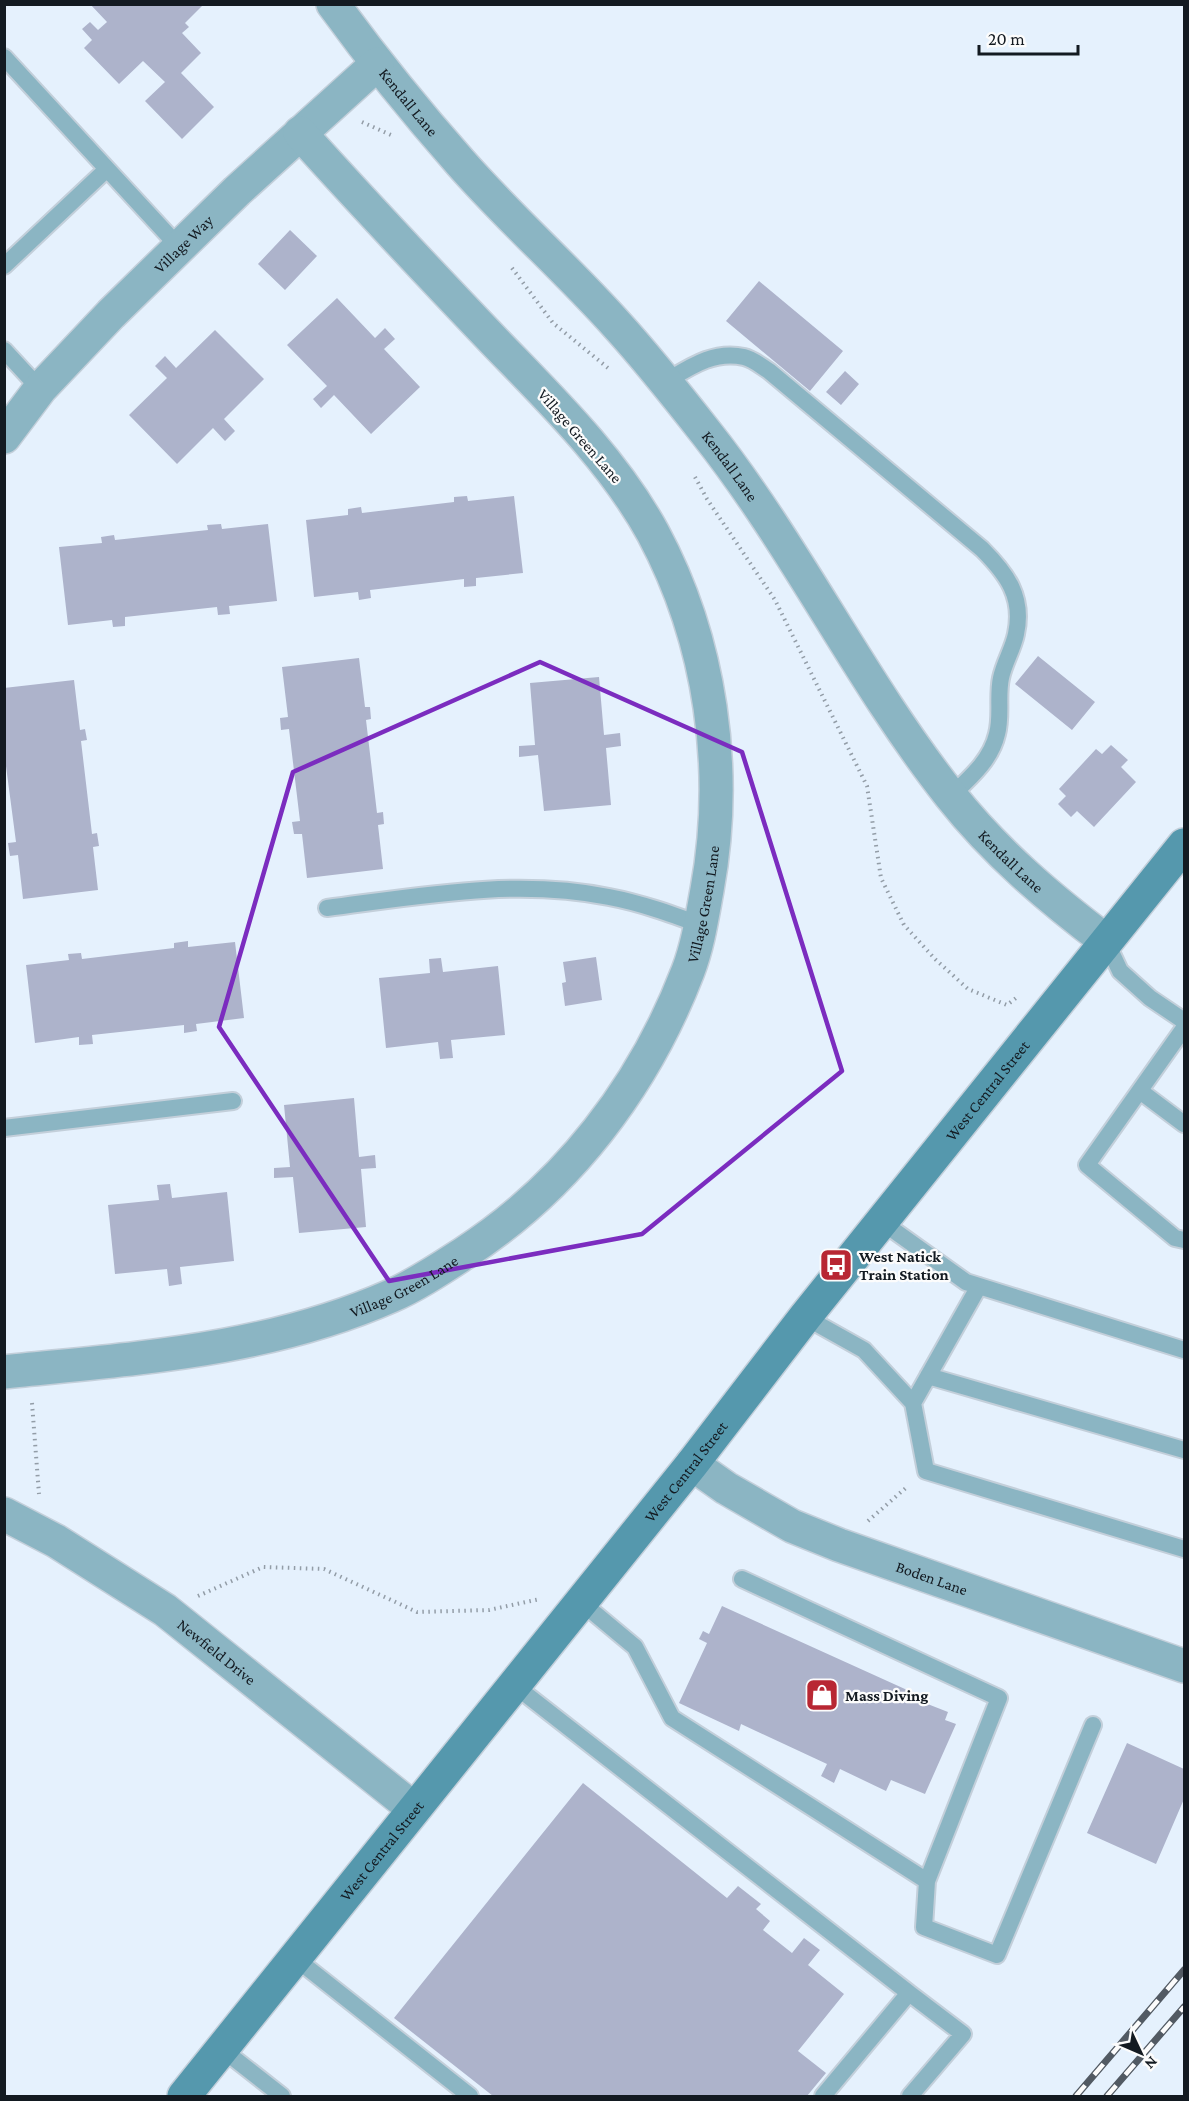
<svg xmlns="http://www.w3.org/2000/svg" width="1189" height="2101" font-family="'Crimson Pro',serif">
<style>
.building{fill:#adb3cb}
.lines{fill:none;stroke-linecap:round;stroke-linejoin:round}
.service-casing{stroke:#c3cfda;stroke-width:20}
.minor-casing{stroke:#c3cfda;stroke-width:36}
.secondary-casing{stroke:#c3cfda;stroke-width:36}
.path{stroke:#939da7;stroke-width:4;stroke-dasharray:1.5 4.5;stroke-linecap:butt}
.service{stroke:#8bb5c3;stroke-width:16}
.minor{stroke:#8bb5c3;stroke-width:33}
.secondary{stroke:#5598ad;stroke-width:33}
.rail-casing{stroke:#525a63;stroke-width:7}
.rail{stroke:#fcfcfc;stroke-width:4.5;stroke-dasharray:14;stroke-linecap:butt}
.marked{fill:none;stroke:#7b2cbf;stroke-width:4.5;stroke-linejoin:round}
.labels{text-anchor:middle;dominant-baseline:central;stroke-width:4.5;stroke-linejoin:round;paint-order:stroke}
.street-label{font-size:16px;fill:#131a21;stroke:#fcfcfc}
.poi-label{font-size:16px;font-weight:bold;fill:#131a21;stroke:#fcfcfc;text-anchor:start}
</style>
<rect width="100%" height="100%" fill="#e5f1fd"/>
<path class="building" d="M90,4l112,2 -17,17 4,4 -7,6 19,20 -20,20 33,34 -32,32 -37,-38 20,-19 -22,-21 -24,23 -35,-36 8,-8 -10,-11 8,-7 8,8 9,-8z
M290,230l27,26 -32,34 -27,-26z
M759,281l84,70 -33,40 -84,-70z
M337,298l38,40 10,-10 10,11 -11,10 36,38 -49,47 -37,-39 -13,13 -8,-9 14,-13 -40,-41z
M215,330l49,49 -40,40 11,12 -10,10 -12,-13 -36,36 -48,-49 38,-37 -12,-12 10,-10 11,12z
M845,371l14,13 -18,21 -15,-13z
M467,496l1,5 46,-5 9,77 -47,5v8l-12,1v-8l-94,11 1,8 -12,2 -1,-8 -44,5 -8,-77 42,-5v-6l13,-2 1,6 92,-11v-5z
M221,524l1,5 46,-5 9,77 -48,5 1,8 -12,1 -1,-8 -92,10v9l-12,1 -1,-7 -44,5 -9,-78 43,-4 -1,-6 13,-2 1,5 93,-10 -1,-5z
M1038,656l57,46 -23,28 -57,-46z
M359,658l6,49h5l1,12 -5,1 11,93 6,-1 1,12 -6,1 5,44 -76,9 -5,-44h-8l-2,-12 8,-1 -11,-92 -8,1 -1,-12 8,-1 -6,-50z
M599,677l5,58 16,-2 1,13 -15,2 5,57 -67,6 -6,-56 -19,2v-11l16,-1 -5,-62z
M74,680l6,50 5,-1 2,11 -6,1 11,93 5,-1 2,13 -6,1 5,43 -75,9 -5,-44 -8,1 -2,-13 8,-1 -12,-91v-63z
M1111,745l17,15 -7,7 15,15 -42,45 -17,-16 -6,6 -13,-13 8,-8 -7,-7 37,-40 6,5z
M188,941v6l47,-5 9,76 -48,6 1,7 -13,2v-8l-92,10 1,9 -14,1v-8l-44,6 -9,-78 43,-5 -1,-6 13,-1 1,6 92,-11v-5z
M596,957l6,43 -37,6 -3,-23 4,-1 -3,-20z
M441,958l2,14 55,-6 7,69 -54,5 2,18 -13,1 -2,-17 -52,6 -7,-70 51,-5 -1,-14z
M354,1098l5,59 16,-2 1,13 -15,1 5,58 -67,6 -6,-56 -19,1v-10l16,-1 -6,-62z
M170,1184l2,14 55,-6 7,69 -54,6 2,17 -13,2 -2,-17 -52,5 -7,-69 51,-5 -2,-15z
M722,1606l205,93 -2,4 23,9 -3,8 11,4 -31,70 -34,-14 -5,11 -46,-22 -6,14 -13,-7 6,-12 -86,-40 -2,7 -60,-28 28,-60 -8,-4 4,-8 6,3z
M1127,1743l57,26v30l-28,65 -69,-31z
M583,1783l144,115 11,-12 23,18 -5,5 14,12 -7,9 29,23 12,-15 16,12 -12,15 36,29 -46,57 28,22 -19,23h-314l-99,-78z"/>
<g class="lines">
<defs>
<path id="service" d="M4,57l175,190
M4,266l103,-97
M4,350l36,39
M665,382c25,-15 49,-32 79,-25 9,2 17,9 25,14l213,178c25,25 42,48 34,85 -3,15 -12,29 -15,44 -4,18 1,38 -4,56 -6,26 -27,44 -46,62
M327,908c93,-12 189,-30 282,-11 32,6 62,17 92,28
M1106,941l14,30 30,27 34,23
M1184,1028l-97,137 88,73 9,2
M1140,1091l44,33
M4,1128l229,-27
M882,1222l84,60 218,68
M805,1317l59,33 49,53 13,68 258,78
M928,1376l256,74
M913,1403l66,-117
M581,1602l54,45 37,71 255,163 72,-183 -257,-119
M514,1685l395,308 -86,103
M927,1881l-3,46 73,28 96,-230
M295,1958l175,138
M909,1993l54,41 -53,62
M222,2049l60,47"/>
<g id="minor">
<path id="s1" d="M333,4c40,55 82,107 127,158 50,57 107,107 157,163 32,35 61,72 90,109 90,114 153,247 243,361 45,57 99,103 156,146"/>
<path id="s2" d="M4,437l36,-48 71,-75 126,-123 140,-127"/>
<path id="s3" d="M4,1372c134,-14 262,-21 387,-76 25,-11 49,-27 72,-42 104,-67 181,-168 225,-283 10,-26 14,-54 19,-81 22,-120 4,-249 -54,-357 -40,-73 -101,-132 -158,-191 -66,-69 -131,-138 -195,-209"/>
<path id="s4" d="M692,1464l34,24 66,38 47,19 345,121"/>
<path id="s5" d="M4,1514l52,27 109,69 249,199"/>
</g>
<g id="secondary">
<path id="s6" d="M184,2096l508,-632 113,-147 379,-472"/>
</g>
</defs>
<use href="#service" class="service-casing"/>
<use href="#minor" class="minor-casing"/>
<use href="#secondary" class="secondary-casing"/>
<path class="path" d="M362,122l29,13
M512,268l41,55 55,45
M695,477l12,22 68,101 92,186 14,92 23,47 32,35 32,29 39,16 9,-7
M32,1403l7,91
M868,1521l40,-35
M198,1596l65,-29 61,2 93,43 72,-2 51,-11"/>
<use href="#service" class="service"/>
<use href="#minor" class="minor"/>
<use href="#secondary" class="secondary"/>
<defs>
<path id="rail" d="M1076,2096l108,-126
M1107,2096l77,-89"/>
</defs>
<use href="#rail" class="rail-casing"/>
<use href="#rail" class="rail"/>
</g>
<path class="marked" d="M540,662l202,90 100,319 -200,163 -253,47 -170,-254 74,-255z"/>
<defs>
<symbol id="bus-square" viewBox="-11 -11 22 22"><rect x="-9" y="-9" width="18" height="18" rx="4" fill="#b82733" stroke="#fcfcfc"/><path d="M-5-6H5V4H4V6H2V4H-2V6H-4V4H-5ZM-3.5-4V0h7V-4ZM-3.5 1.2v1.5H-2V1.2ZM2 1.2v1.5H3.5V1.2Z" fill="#fff"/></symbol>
<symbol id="shop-square" viewBox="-11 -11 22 22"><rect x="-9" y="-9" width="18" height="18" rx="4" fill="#b82733" stroke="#fcfcfc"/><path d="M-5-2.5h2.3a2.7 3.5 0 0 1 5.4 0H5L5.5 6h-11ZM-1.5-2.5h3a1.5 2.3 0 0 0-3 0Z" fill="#fff"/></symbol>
</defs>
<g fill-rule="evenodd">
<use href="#bus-square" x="817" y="1246" width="38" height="38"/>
<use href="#shop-square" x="803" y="1676" width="38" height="38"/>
</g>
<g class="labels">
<g class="street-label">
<text stroke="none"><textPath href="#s1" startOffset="124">Kendall Lane</textPath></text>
<text stroke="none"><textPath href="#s2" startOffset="264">Village Way</textPath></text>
<text transform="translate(580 436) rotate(49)">Village Green Lane</text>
<text stroke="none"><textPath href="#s1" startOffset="610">Kendall Lane</textPath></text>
<text stroke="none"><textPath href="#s1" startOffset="1096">Kendall Lane</textPath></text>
<text stroke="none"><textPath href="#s3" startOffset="916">Village Green Lane</textPath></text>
<text stroke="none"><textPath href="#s6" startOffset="1287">West Central Street</textPath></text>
<text stroke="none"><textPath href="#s3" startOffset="412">Village Green Lane</textPath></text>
<text stroke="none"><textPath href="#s6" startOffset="801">West Central Street</textPath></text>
<text stroke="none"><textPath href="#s4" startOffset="267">Boden Lane</textPath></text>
<text stroke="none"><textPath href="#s5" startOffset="254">Newfield Drive</textPath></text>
<text stroke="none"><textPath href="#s6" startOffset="315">West Central Street</textPath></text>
</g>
<g class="poi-label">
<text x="859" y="1256">West Natick<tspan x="859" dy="18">Train Station</tspan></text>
<text x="845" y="1695">Mass Diving</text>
</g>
</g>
<rect width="1189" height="2101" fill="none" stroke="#131a21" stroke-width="12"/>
<g transform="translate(1141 2053) rotate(134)" stroke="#fcfcfc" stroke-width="4.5" paint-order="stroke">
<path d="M0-4.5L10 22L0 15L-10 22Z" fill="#131a21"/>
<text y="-9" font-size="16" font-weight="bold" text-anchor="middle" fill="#131a21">N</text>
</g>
<path d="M979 45v9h99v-9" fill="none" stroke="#131a21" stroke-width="3"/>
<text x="988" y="45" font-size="18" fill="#131a21" stroke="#fcfcfc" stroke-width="4.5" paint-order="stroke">20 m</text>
</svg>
